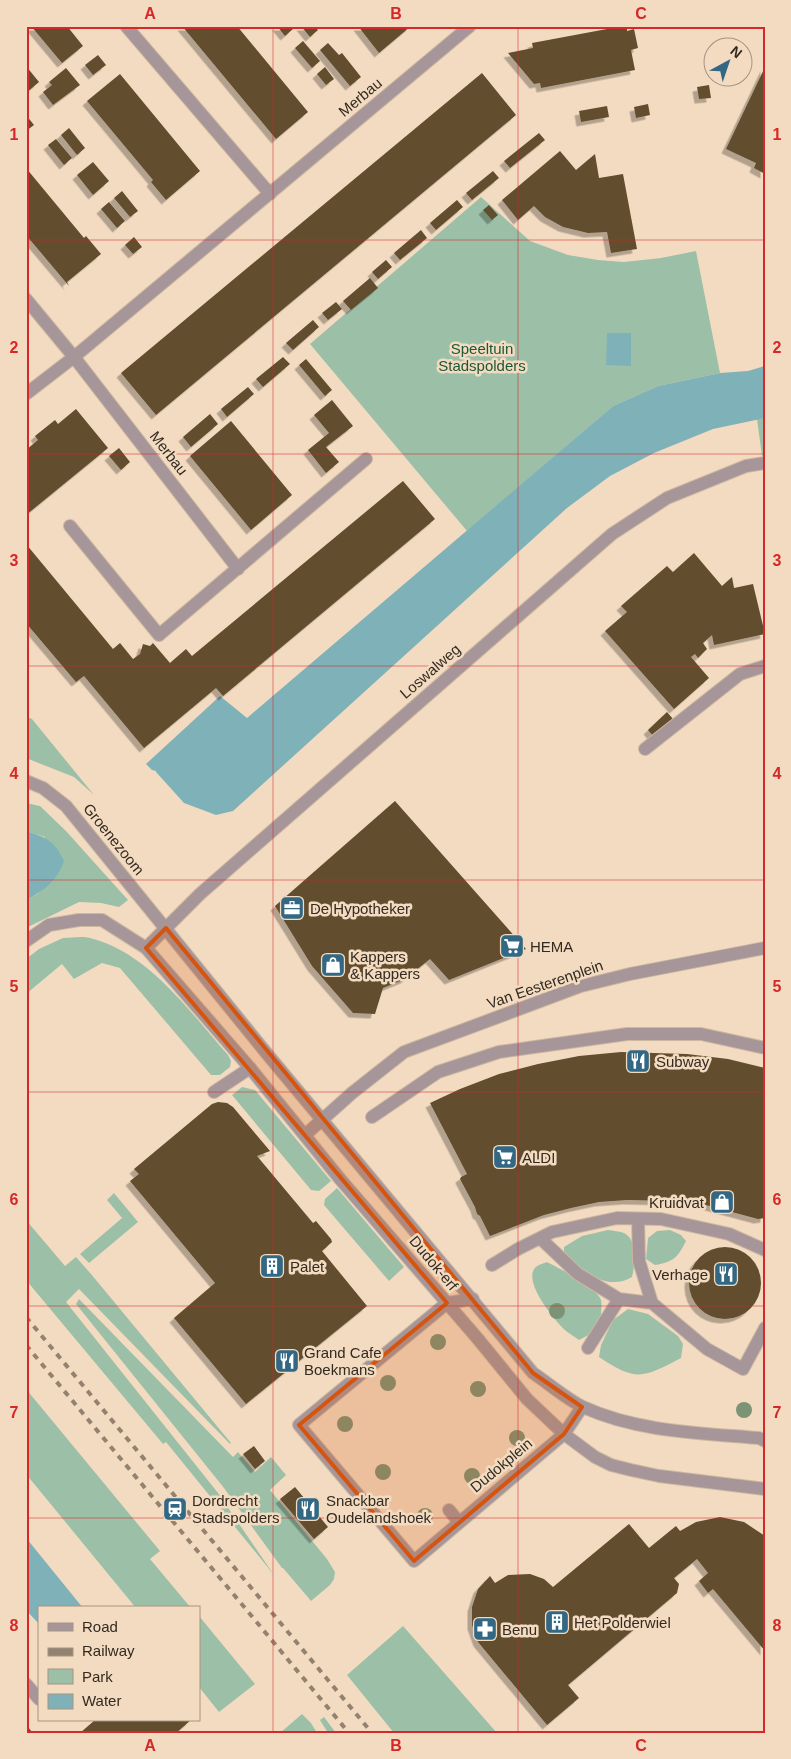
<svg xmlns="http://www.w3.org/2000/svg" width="791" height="1759" font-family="Arial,sans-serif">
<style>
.green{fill:#9cc0a7}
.water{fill:#7fb2b8}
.building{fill:#624d2e;filter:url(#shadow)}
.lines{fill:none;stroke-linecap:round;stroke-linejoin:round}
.service-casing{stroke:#cdb8a1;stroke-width:14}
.pedestrian-casing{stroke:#cdb8a1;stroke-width:14}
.minor-casing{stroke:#cdb8a1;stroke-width:14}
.tertiary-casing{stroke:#cdb8a1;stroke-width:14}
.service{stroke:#a69699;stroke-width:12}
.pedestrian{stroke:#a69699;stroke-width:12}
.minor{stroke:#a69699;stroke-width:12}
.tertiary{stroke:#a69699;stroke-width:12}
.rail{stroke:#938270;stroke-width:4;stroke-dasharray:6 6;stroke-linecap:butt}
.tree{fill:#7c9375}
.marked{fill:#d6540e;fill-opacity:0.2;stroke:#d6540e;stroke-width:4;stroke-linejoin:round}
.grid{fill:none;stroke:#d62828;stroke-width:1;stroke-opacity:0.55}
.labels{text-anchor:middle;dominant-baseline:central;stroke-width:5;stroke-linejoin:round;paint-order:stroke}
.street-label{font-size:15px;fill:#332a20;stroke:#f3dbc1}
.park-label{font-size:15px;fill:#1b5836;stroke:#f3dbc1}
.poi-label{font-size:15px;fill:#332a20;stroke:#f3dbc1;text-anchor:start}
.neatline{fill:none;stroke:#d62828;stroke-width:2}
.grid-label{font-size:16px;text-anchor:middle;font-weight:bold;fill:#d62828}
</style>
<defs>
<filter id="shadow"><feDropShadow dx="-4.5" dy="4.5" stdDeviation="0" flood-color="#0004"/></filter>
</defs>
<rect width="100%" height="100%" fill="#f3dbc1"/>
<path class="green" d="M481,197l49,44 38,14 30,5 26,2 37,-4 35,-7 24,122 -62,13 -45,20 -146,125 -157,-187z
M765,418v37l-3,1 -5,-37z
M26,716l6,3 62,76 -20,-18 -48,-19z
M26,803l14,3 26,25 62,69 -9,7 -18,-4 -22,-1 -53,26v-28l13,-7 6,-56 -19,-6z
M63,938c8,0 19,-2 27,0 58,14 100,74 138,117l3,6 -1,6 -10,8h-9l-91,-107 -18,-5 -28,16 -12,-15 -36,30v-35l13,-10z
M242,1087l13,3 76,91 -12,10 -8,-1 -79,-95z
M337,1188l67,79 -15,14 -65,-76 1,-6z
M114,1193l24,29 -49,41 -9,-9 42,-36 -15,-18z
M26,1220l39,46 11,-9 15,17 140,169 -1,1 -151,-155 -13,13 152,191 56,82 -108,-133 -3,2 -137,-164z
M608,1230c5,1 11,1 16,3 14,7 11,32 8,44 -24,15 -53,-6 -68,-24v-6l18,-11z
M670,1230l11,5 5,6c-8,16 -12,21 -31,24l-9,-6 2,-21 9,-7z
M547,1262c13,7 49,24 54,38 1,5 0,11 0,16 -1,15 -10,18 -22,24 -4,-3 -9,-6 -13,-9 -11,-10 -45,-51 -30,-64 2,-2 8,-4 11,-5z
M79,1299l154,158 5,-5 17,20 16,-15 15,18 -16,15 57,69 8,13 -1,7 -4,6 -19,16 -28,-33h-1l-58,-80 -148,-184z
M628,1309l20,5 30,22 5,8 -2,14c-38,20 -45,24 -82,-1l2,-12 12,-25z
M26,1389l134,162 -10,8 41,49h-55l-110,-134z
M199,1616l56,68 -36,28 -20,-25z
M403,1626l94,107h-103l-47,-58z
M302,1714l9,9 6,10h-37z
M324,1717l12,16h-8l-8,-13z"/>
<path class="water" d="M607,333h24v33l-25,-1z
M765,366v52l-52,11 -59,24 -44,23 -43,32 -334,303 -17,4 -32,-12 -28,-31v-1l-4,-1 -6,-6 74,-68 27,22 366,-312 45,-20 62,-13 28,-2z
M26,831c20,6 29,10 38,30 -6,19 -20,30 -38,39z
M26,1538l1,1 56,69h-44v16l-13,-14z"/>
<path class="building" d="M31,26h36l16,20 -21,17z
M182,26h55l71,86 -32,27z
M277,26h14l2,3 -8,7z
M301,26h13l4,4 -8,7z
M358,26h53l-32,27z
M623,26h4v5l7,-2 4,19 -7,2 4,20 -94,18 -1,-5 -6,1 -26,-31 25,-5 -1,-5z
M303,41l17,20 -8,7 -17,-20z
M328,43l11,12 3,-2 19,24 -11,9 -30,-36z
M98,55l8,10 -13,10 -8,-10z
M26,66l13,16 -13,11z
M325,67l9,12 -8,6 -9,-11z
M765,67v107l-11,-6 2,-5 -30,-14z
M66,68l14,17 -27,20 -10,-13 9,-7 -3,-3z
M482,73l34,42 -360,300 -35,-42z
M120,74l80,97 -34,29 -15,-18 2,-2 -66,-79z
M709,85l2,13 -12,1 -2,-12z
M648,104l2,11 -14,3 -2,-11z
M607,106l2,11 -28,5 -2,-11z
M26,115l8,10 -8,6z
M69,128l16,20 -8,7 -16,-20z
M539,133l6,7 -35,28 -6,-7z
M56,139l16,19 -8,7 -16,-20z
M560,151l16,19 19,-16 4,24 24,-4 14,75 -26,4 -4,-21 -19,1 -25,-6 -18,-10 -11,-11 -16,14 -16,-20z
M93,162l16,19 -16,14 -16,-20z
M26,168l58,70 2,-2 15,18 -34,28 2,4 -43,-51z
M493,171l6,7 -27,22 -6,-7z
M122,191l16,20 -8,6 -16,-19z
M457,200l6,7 -27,23 -6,-7z
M109,202l16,19 -8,7 -16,-19z
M489,205l9,10 -6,5 -9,-10z
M421,230l6,8 -27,22 -6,-7z
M134,237l8,10 -9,7 -8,-9z
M386,260l6,7 -14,12 -6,-7z
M370,278l8,10 -27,22 -8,-9z
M336,302l6,7 -14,11 -6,-7z
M313,320l6,7 -26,23 -7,-7z
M283,357l7,7 -27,23 -7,-8z
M306,359l26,31 -7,6 -26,-31z
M248,387l6,7 -27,23 -6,-8z
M332,400l21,26 -27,21 13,15 -13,11 -18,-23 21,-17 -15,-18z
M76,409l32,39 -82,67v-65l12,-10 -3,-4 20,-16 3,4z
M210,414l8,10 -27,23 -8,-10z
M231,421l61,74 -41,35 -61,-74z
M119,448l11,14 -9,8 -12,-14z
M403,481l32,38 -212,177 -7,-8 -72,60 -60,-72 -8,6 -50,-59v-79l87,105 7,-6 13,16 7,-5 3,-10 7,2 3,-3 17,20 16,-14 6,7z
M694,553l28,33 10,-9 2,11 19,-4 12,50 -51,11 -2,-10 -9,8 4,6 -9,9 -3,-4 -4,3 18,21 -35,31 -69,-78 22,-19 -6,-6 46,-40 6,6z
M667,712l6,7 -20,17 -5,-6z
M395,801l131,148 -77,31 -19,-21 -25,20 -22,9 -8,26 -22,-1 -41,-47 -37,-60z
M621,1052l66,2 41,5 37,9v150l-7,1 -56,-15 -28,-3 -47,-1 -28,2 -28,6 -27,7 -54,21 -10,-20 -3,-2 -2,-7 -15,-28 1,-2 6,-3 -37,-71 30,-14 39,-15 39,-10 41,-8z
M218,1102l9,1 6,4 37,44 -13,5 56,67 3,-2 15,18 1,3 -10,9 45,55 -121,98 -72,-86 41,-35 -85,-102 9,-7 -5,-5 78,-65z
M689 1283a36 36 0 1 1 72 0a36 36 0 1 1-72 0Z
M254,1446l11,15 -10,8 -12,-15z
M295,1487l33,40 -14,12 -34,-40z
M720,1517l24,5 21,14v115l-52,-62 -5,4 -9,-12 9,-8 -11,-14 -23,19 5,6 -2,9 -109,92 11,13 -32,27 -69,-83 -6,-17v-18l6,-18 12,-13 5,7 13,-8 22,-1 14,5 9,8 76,-63 20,24 27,-22 4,5 16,-9z
M95,1720h96l-15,13h-96z
M26,1725l7,8h-7z"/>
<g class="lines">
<defs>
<path id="service" d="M214,1092l36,-24
M449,1510l10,12"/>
<path id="pedestrian" d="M645,749l95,-75 25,-8
M372,1117l66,-45 61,-20 128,-18h74l64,14
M638,1219l1,42 13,42 55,46 36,20 22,-41
M540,1238l38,36 41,25 33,4
M492,1265l26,-16 34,-17 65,-14 44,1 68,15 36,16
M588,1348l31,-49"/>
<path id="minor" d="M126,26l144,168
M26,299l48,58 164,212
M26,394l48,-37 396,-331
M70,526l89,109 207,-176
M146,948l54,-54 412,-360 55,-36 79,-32 19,-3
M305,1135l47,-42 52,-41 177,-66 49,-12 135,-26
M473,1299l-26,4 -148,122 115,136 150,-127 18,-27
M26,1684l13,15"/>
<path id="tertiary" d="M26,781l17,7 23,18 202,249 265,318c15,10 35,27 50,34 55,25 117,26 176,31l6,3
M26,941l23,-16 30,-5h23l44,28 104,120 90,111 138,160 49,60 37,35 31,23 16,8 20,5 28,6 106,13"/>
</defs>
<use href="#service" class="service-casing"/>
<use href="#pedestrian" class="pedestrian-casing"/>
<use href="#minor" class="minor-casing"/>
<use href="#tertiary" class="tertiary-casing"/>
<use href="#service" class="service"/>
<use href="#pedestrian" class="pedestrian"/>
<use href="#minor" class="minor"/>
<use href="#tertiary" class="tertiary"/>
<path class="rail" d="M26,1317l346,416
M26,1345l323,388"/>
</g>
<g class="tree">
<circle cx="557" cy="1311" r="8"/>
<circle cx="438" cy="1342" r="8"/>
<circle cx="388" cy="1383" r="8"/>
<circle cx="478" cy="1389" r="8"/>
<circle cx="744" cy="1410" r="8"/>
<circle cx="345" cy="1424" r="8"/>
<circle cx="517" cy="1438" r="8"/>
<circle cx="383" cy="1472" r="8"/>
<circle cx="472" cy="1476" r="8"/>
<circle cx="425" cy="1516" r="8"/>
</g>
<path class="marked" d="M166,928l367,445 49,34 -18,27 -150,127 -115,-136 148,-122 -301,-355z"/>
<path class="grid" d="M273,26v1707M518,26v1707M26,240h739M26,454h739M26,666h739M26,880h739M26,1092h739M26,1306h739M26,1518h739"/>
<defs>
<symbol id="office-square" viewBox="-11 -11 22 22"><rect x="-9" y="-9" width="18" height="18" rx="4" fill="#336884" stroke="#f3dbc1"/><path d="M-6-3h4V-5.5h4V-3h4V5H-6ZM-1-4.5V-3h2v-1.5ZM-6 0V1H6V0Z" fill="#fff"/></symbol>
<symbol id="supermarket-square" viewBox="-11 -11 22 22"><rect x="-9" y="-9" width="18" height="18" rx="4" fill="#336884" stroke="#f3dbc1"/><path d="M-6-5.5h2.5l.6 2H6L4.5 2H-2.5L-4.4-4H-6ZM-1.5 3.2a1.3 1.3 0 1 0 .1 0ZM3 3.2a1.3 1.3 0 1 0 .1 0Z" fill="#fff"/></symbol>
<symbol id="shop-square" viewBox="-11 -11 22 22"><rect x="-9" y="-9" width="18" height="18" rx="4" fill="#336884" stroke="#f3dbc1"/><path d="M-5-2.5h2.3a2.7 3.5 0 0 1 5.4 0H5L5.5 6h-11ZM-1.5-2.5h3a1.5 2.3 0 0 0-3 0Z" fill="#fff"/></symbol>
<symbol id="restaurant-square" viewBox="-11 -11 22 22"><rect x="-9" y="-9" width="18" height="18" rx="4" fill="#336884" stroke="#f3dbc1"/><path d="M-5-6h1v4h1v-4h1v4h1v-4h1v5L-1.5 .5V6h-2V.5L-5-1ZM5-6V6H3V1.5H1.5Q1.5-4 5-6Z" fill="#fff"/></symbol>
<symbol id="building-square" viewBox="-11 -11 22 22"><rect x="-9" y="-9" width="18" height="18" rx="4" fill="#336884" stroke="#f3dbc1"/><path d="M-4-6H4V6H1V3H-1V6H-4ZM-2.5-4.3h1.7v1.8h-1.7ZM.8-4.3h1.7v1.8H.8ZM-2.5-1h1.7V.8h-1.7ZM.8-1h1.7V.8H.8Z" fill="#fff"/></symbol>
<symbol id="station-square" viewBox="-11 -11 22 22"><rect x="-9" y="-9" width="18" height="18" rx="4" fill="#336884" stroke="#f3dbc1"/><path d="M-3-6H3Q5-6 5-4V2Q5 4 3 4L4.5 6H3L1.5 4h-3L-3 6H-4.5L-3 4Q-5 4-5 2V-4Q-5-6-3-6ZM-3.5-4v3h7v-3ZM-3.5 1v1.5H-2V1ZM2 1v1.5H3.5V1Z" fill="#fff"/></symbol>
<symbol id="pharmacy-square" viewBox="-11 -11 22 22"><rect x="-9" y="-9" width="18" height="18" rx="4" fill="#336884" stroke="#f3dbc1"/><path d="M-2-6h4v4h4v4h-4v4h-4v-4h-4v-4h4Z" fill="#fff"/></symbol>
</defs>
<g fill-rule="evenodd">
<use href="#office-square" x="278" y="894" width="28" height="28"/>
<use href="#supermarket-square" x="498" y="932" width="28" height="28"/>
<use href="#shop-square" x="319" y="951" width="28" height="28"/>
<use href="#restaurant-square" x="624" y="1047" width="28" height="28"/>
<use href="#supermarket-square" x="491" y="1143" width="28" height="28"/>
<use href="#shop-square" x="708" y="1188" width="28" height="28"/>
<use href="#building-square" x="258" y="1252" width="28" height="28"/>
<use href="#restaurant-square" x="712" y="1260" width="28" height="28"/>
<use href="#restaurant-square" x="273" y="1347" width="28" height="28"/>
<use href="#station-square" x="161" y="1495" width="28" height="28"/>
<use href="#restaurant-square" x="294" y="1495" width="28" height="28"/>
<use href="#building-square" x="543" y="1608" width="28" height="28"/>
<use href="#pharmacy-square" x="471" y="1615" width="28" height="28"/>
</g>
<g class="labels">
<g class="street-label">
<text transform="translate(360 97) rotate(-40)">Merbau</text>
<text transform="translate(169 453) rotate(52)">Merbau</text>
<text transform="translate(430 671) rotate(-41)">Loswalweg</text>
<text transform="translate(114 839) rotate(51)">Groenezoom</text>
<text transform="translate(545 984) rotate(-19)">Van Eesterenplein</text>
<text transform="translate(434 1263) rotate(50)">Dudok-erf</text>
<text transform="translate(501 1465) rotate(-40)">Dudokplein</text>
</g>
<g class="park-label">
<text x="482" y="348">Speeltuin<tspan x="482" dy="17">Stadspolders</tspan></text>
</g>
<g class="poi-label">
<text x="310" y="908">De Hypotheker</text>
<text x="530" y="946">HEMA</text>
<text x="350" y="956">Kappers<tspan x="350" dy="17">&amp; Kappers</tspan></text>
<text x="656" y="1061">Subway</text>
<text x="522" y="1157">ALDI</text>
<text x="704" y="1202" text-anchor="end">Kruidvat</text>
<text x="290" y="1266">Palet</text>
<text x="708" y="1274" text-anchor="end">Verhage</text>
<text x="304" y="1352">Grand Cafe<tspan x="304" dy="17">Boekmans</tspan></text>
<text x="192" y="1500">Dordrecht<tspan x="192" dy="17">Stadspolders</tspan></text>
<text x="326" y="1500">Snackbar<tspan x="326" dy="17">Oudelandshoek</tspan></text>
<text x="574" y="1622">Het Polderwiel</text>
<text x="502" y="1629">Benu</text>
</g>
</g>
<rect width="791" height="1759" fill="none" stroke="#f3dbc1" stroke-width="55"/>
<rect x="38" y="1606" width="162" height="115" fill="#f3dbc1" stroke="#a69481"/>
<rect x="48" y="1623" width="25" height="8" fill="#a69699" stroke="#a69481"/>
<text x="82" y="1632" font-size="15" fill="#332a20">Road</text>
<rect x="48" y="1648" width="25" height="8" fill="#938270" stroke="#a69481"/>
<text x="82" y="1656" font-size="15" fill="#332a20">Railway</text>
<rect x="48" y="1669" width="25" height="15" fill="#9cc0a7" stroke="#a69481"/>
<text x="82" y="1682" font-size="15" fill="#332a20">Park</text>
<rect x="48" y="1694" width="25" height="15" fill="#7fb2b8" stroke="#a69481"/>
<text x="82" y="1706" font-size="15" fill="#332a20">Water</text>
<g transform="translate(728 62) rotate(40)"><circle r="24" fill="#f3dbc1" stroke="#a69481"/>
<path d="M0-4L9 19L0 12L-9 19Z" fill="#336884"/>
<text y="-8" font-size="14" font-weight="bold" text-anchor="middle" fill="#332a20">N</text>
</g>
<rect x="28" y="28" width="736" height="1704" class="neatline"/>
<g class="grid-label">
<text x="150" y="19">A</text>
<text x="396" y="19">B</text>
<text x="641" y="19">C</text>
<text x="14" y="140">1</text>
<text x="777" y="140">1</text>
<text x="14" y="353">2</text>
<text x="777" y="353">2</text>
<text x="14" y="566">3</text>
<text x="777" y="566">3</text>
<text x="14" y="779">4</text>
<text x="777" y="779">4</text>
<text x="14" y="992">5</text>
<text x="777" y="992">5</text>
<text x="14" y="1205">6</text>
<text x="777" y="1205">6</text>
<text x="14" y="1418">7</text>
<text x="777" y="1418">7</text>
<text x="14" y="1631">8</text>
<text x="777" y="1631">8</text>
<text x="150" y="1751">A</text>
<text x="396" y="1751">B</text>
<text x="641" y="1751">C</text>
</g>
</svg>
